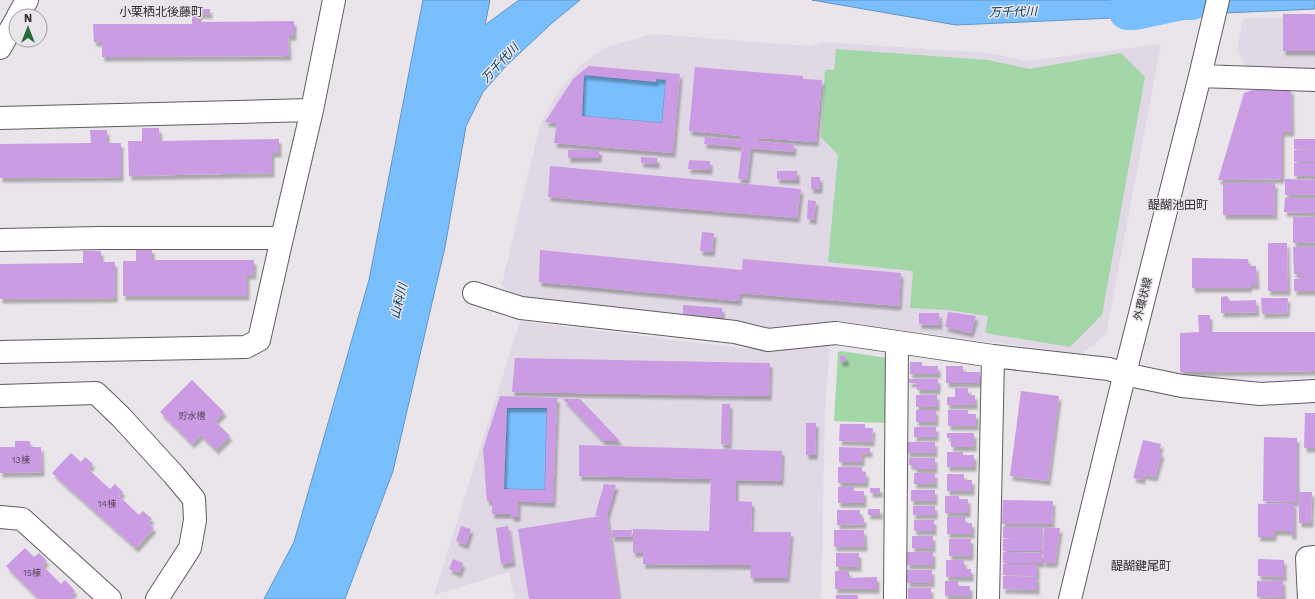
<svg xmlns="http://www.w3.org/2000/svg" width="1315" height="599" font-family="'Work Sans','Noto Sans JP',sans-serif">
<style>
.built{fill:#e0d8e5}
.green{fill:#a3d7a7}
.water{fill:#79bffd;stroke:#6394c0}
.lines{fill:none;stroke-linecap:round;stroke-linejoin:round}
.river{stroke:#79bffd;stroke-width:40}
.building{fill:#cb9be3;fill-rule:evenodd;filter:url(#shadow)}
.minor-casing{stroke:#605c62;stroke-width:24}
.minor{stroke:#fff;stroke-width:22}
.labels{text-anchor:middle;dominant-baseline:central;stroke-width:3;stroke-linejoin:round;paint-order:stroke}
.number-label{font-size:9px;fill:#584a5e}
.street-label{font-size:11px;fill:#312f32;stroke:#e9e5eb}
.neighbourhood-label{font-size:12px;fill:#312f32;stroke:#e9e5eb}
.water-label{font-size:12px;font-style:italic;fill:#063d64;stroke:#e9e5eb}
</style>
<defs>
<filter id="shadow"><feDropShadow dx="2.5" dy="4.5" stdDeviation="1" flood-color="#0004"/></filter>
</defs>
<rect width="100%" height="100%" fill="#e9e5eb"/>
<path class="built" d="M1315,17v54l-68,-2 -10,-19 6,-32z
M653,34l156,12 14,-4 166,11 38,8 134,-17 -55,290 -25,20 -246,-33 -72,7 -252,-32 -9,-12 38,-159 18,-33 23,-27 26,-18z
M520,321l228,28 82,-8 -5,70 -4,188h-306l-6,-27 -75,23z"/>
<path class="green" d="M836,49l152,11 41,9 92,-16 24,24 -43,238 -32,32 -85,-14 3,-17 -40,-6 -38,-2 3,-37 -85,-9 10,-107 -17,-18 4,-67h9z
M841,351l46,7 -2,65 -51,-2 4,-69z"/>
<path class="water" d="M423,0h67l-5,25 34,-25h61l-28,23 -46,43 -23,26 -17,34 -21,121 -52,224 -48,128h-81l30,-57 75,-262z
M812,0h503v9l-359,16z
M584,75l71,7 1,-3 10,1 -4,43 -80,-7z
M507,408h40l-2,82 -41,-1z"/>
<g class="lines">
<path class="river" d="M1128,10h7l47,-10h9"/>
</g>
<path class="building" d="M192,9h18v5h-11v8l95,-1v15h-6l1,20 -187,1v-15h-8l-1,-18h99z
M1283,14h32v37h-32z
M589,66l91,8 -7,79 -119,-10 3,-20 -12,-1 28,-43zM584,75l72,7v-3l10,1 -4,43 -80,-7z
M695,67l108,9v3l19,1 -6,62 -57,-4v3l35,3 -1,8 -42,-4 -4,32 -9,-1 4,-32 -38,-3 1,-7 35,3 1,-4 -52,-5z
M1291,89l1,43h-10v47l-64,1 26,-87 9,-3z
M142,128h17l1,13 119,-2v14h-7v20l-143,3 -1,-35h14z
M90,130h17v13h14v34l-121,1v-34l91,-1z
M1294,139h21v11l-21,-1z
M568,150h31v8h-31z
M1294,150h21v12h-21z
M641,157l16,1v6l-16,-1z
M689,160l21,1v9l-22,-1z
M1294,163h21v13h-21z
M550,166l251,23 -4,29 -249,-21z
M777,171h20v9l-20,-1z
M811,177h9v12h-9z
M1285,179l30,1v15h-30z
M1223,183h52v32h-52z
M1285,198h30v15l-31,-1z
M808,200l8,1 -2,19 -7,-1z
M1293,217h22v26h-22z
M702,232l12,1 -2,19 -12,-1z
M1268,243h19l1,48h-20z
M1293,247h22v44h-21v-12h6v-5h-6z
M136,249h16v11h102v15h-7v21h-124v-35h13z
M540,250l202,20 1,-11 158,14 -2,33 -159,-13 -1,8 -200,-19z
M83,251h18v11h14v36l-115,1v-35l83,-1z
M1192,258l56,1 1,7h7l1,19h-7l-1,3h-57z
M1227,296l3,5 26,-1 1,12 -36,1v-16z
M1261,298h27l-1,15 -25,1z
M683,305l39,3v9l-39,-3z
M948,312l28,4 -5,17 -26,-6z
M919,313h20l1,12 -21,-1z
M1198,315h12v17h105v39l-135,1v-39l19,-1z
M840,356h6v6h-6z
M515,358l255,5 -1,33 -257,-4z
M910,362h12v4h16v8h-28z
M946,366h17v6h17v11h-34z
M909,379h29v11h-21v-7h-8z
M192,380l32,32 -9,9 15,15 -14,14 -15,-15 -9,9 -32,-32z
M955,388h13v7h7v10h-28v-8h8z
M1021,391l38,5 -11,85 -38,-5z
M916,395h21v12h-21z
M500,396l57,2 -4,105 -35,-2v16h-7v-3h-19v-13h-5l-4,-52zM507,408h40l-2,82 -41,-1z
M563,399h17l40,42h-17z
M722,404h8l-1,41 -8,-1z
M916,410h20v12h-20z
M948,410h20v4h8v12h-28z
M1305,413h10v35h-11z
M806,423h10l-1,32h-9z
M840,424h25v4h8l-1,14 -33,-1z
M914,427h22v10h-22z
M947,433h27v14h-23v-9h-4z
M1264,437l33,1v64l-34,-1z
M1143,440l18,4 -2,8 3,1 -7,24 -12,-2v5l-10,-2z
M15,441h15v6h11l1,25 -42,1v-26h15z
M907,442h28v11h-28z
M579,445l203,6 -1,30 -45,-1v21l16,1 -1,30h40l-4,46h-36l-1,-13 -107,-1v-12l-10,1v-24l76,2 2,-52 -132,-3z
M839,447l31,1v5h-8v9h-23z
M947,452h16v3h11v12h-27z
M71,453l10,9 4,-5 8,7 -5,5 22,20 5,-5 8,8 -4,4 20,19 4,-4 9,8 -4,4 6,5 -18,20 -84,-75z
M909,458h26v11h-21v-4h-5z
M838,467h24v5h4v11h-28z
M914,473h21v11h-21z
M947,474h17v6h8v11h-25z
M604,484l12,1 -9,30 -12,1z
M838,487h16v4h10v12h-26z
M870,488h10v5h-10z
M911,490h24v11h-24z
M1299,492h13l-1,31h-12z
M945,496h14v3h9v14h-23z
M1003,500l50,1 -1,23h-50z
M1294,503v32h-4v-4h-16v6h-16v-33z
M913,506h22v9h-22z
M868,509h12v6h-12z
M837,510h23v8h4v6l-27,1z
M607,515l12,84h-90l-11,-70z
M947,517h18v6h7v11h-25z
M914,520h20v11h-20z
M461,526l10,3 -5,16 -10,-4z
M508,526l5,36 -12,2 -5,-36z
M1003,527h40l-1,24h-39v-12l19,-1h-19z
M1044,527l16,1 -5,35h-12z
M612,530h20l-1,7h-19z
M834,530h30l1,17h-31z
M912,536h21v12h-21z
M949,539h22v17h-22z
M25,548l9,9 5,-4 8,8 -5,4 19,19 4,-4 10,11 -4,4 4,4h-36l-33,-33z
M907,552h26v13h-26z
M1003,552l39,1v10h-39z
M836,553h23v14h-23z
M453,559l10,4 -4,10 -10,-4z
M1258,559l26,1v17l-26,-1z
M946,560h18v9h7v8h-25z
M1003,564h34v12l-34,-1z
M907,570h25v13h-25z
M835,571h14v7l28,-1v12h-42z
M1003,576l34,1v13l-34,-1z
M1283,580v18l-26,-1v-16z
M945,581h13v5h12v10h-25z
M908,588h23v11h-23z
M836,595h22v4h-22z"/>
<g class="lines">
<defs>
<path id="minor" d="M18,16l9,-16
M0,48l16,-28
M1200,76l115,4
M0,118l312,-8
M0,240l100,-2h182
M474,293l47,15 214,24 33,8 68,-7 157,23 116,13 15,5 58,12 78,8 55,-3
M0,352l246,-5 13,-7 23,-102 30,-128 22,-110
M0,396l96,-3 25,24 53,58 20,24 1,21 -5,28 -33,51
M0,517l22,2 88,80
M895,599l2,-257
M988,599l5,-243
M1070,599l49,-202 81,-321 18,-76
M1309,599l-2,-41 8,-1"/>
</defs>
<use href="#minor" class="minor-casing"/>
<use href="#minor" class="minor"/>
</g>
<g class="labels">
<g class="number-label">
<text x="192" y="416">貯水槽</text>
<text x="21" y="460">13棟</text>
<text x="107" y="504">14棟</text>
<text x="32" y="573">15棟</text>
</g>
<g class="street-label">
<text transform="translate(1143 299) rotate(-76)">外環状線</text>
</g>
<g class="neighbourhood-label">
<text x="161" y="12">小栗栖北後藤町</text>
<text x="1178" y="205">醍醐池田町</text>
<text x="1141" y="566">醍醐鍵尾町</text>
</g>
<g class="water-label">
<text transform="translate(1013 12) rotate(-1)">万千代川</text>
<text transform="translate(500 63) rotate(-47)">万千代川</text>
<text transform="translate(399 301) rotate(-77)">山科川</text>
</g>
</g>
<g transform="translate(28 28)"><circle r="19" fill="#e9e5eb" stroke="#9f9ca1"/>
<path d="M0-3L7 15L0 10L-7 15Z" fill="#266a35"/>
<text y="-6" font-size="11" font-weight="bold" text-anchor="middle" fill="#312f32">N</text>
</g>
</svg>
